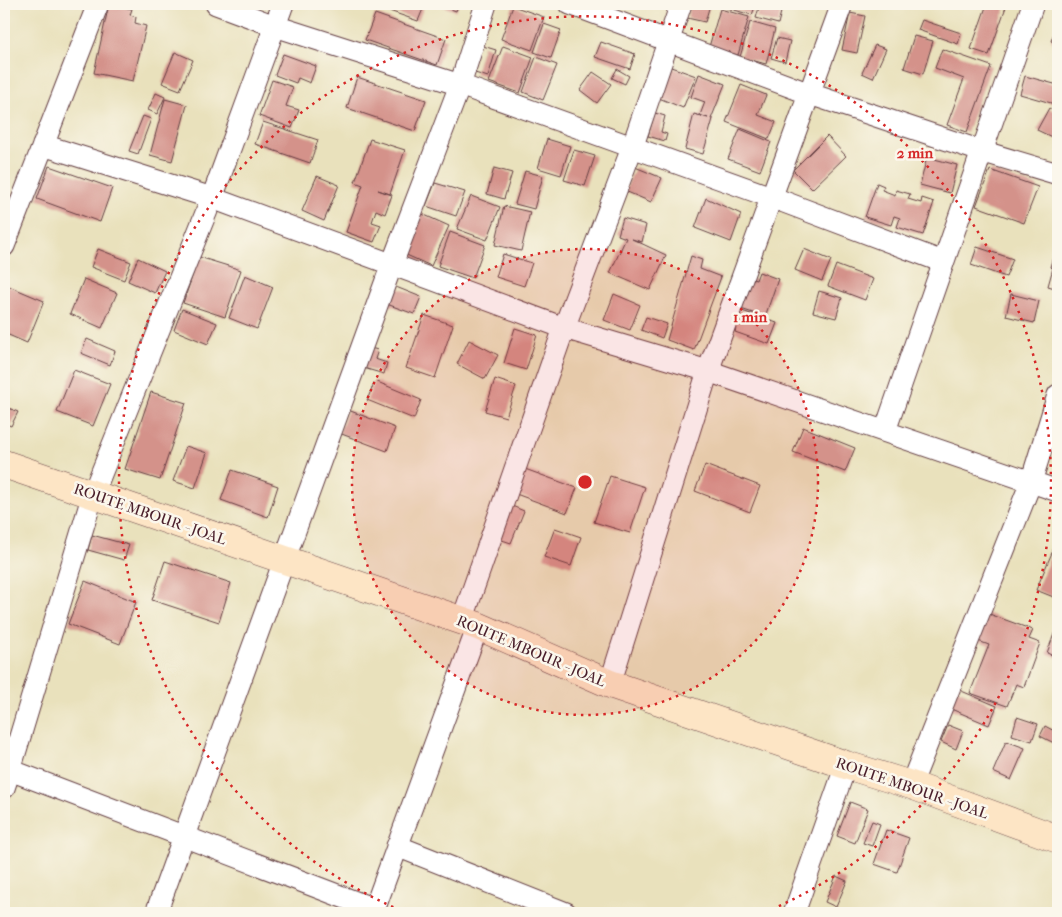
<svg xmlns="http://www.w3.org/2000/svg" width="1062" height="917" font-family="'IM FELL French Canon',serif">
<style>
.building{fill:#d4928a}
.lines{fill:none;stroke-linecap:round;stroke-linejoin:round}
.minor-casing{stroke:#623c41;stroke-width:23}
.secondary-casing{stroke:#623c41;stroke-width:29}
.minor{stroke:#fff;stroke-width:21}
.secondary{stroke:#fde5c5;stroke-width:28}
.ring{fill:none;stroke:#d62828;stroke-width:2.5;stroke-dasharray:2.5 5}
.labels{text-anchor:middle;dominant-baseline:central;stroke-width:5;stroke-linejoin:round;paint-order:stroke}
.street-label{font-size:15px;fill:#4a1f2b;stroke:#fbf7ec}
.centre{fill:#d62828;stroke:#fbf7ec;stroke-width:2.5}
.ring-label{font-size:15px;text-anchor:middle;font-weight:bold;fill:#d62828;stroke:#fbf7ec;stroke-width:5;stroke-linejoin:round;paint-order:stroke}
</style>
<rect width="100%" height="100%" fill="#fbf7ec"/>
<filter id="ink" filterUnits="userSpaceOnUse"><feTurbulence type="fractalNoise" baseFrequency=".02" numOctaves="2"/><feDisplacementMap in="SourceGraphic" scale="10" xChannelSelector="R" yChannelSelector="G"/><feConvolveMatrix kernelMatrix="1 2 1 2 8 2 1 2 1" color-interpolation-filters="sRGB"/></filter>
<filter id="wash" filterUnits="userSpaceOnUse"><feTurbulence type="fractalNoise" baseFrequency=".0096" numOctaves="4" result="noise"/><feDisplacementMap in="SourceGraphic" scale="20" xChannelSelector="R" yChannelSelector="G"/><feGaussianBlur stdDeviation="1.12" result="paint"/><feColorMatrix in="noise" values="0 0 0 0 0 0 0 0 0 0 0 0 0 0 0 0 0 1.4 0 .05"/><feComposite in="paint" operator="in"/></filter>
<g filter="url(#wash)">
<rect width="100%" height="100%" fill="#e9e1bc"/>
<g id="blocks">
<path class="building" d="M109,4l23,5 -2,6 6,2 -1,6 11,3 -13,55 -39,-8z
M376,4h49l-7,17 -43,-15z
M437,4h22l-3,7z
M691,4l19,1 -5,17 -18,-4z
M721,4h35l-4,11 -32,-9z
M760,4h23l-5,20 -22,-6z
M987,4h20l-18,51 -18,-6z
M513,6l31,11 -12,33 -31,-11z
M720,9l29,8 -11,38 -29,-8z
M850,13l15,3 -8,37 -15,-3z
M375,14l71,25 -9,26 -72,-25z
M922,20l39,13 -3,11 -40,-14z
M750,22l25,7 -9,35 -26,-7z
M1058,23v21l-7,-3z
M544,24l17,6 -10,28 -17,-6z
M914,36l19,5 -10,33 -19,-6z
M777,38l13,3 -5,21 -14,-4z
M601,42l34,12 -5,15 -35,-12z
M875,45l11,4 -13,29 -11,-5z
M483,46l13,4 -8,27 -13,-4z
M503,46l30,11 -13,36 -31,-11z
M942,49l49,17 -24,66 -20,-7 17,-46 -29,-11z
M175,52l18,8 -13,30 -18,-7z
M283,54l33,12 -6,17 -12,-5 -2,5 -21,-8z
M536,57l21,8 -14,35 -20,-8z
M671,67l25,9 -13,32 -24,-10z
M617,69l12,7 -4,8 -13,-6z
M593,72l18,12 -14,19 -17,-13z
M699,74l26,10 -14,35h2l-10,35 -18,-5 9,-35 14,4 -8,-3 5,-13 -14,-5z
M1025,76l33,9v20l-38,-11z
M357,77l69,23 -11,31 -68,-23z
M272,80l21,7 -7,19 13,4 -7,18 -33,-12z
M741,85l25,10 -8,20 18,7 -7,17 -43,-17z
M156,93l9,4 -8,17 -9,-4z
M165,99l22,6 -15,56 -22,-6z
M1049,108l9,5v22l-2,4 -19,-9z
M655,113l10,3 -4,16 6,2 -2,7 -17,-5z
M143,116l8,3 -13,35 -9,-3z
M263,122l55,18 -8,23 -55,-19z
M740,129l31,13 -11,29 -32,-12z
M827,136l19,20 -34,33 -19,-19z
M370,139l35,11 -15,44 -12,-4 14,5 -7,19 -9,-4 -4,12 9,3 -7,17 -28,-10 17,-47 -8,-3z
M547,139l23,7 -9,29 -23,-7z
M574,150l21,6 -10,30 -21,-6z
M927,157l30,8 -7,28 -30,-8z
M49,166l63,22 -12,34 -63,-23z
M635,167l27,11 -11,24 -26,-11z
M494,168l18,5 -8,26 -17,-5z
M990,170l48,17 -14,36 -48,-17z
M525,171l18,5 -9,33 -19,-5z
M317,176l22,9 -15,36 -22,-10z
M435,183l30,9 -9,24 -30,-10z
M877,183l7,3 -2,4 13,5 1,-5 14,4 -2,5 13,4 1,-5 12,4 -11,33 -26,-8 3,-9 -6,-2 -3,9 -26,-8z
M471,196l29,11 -13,33 -30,-11z
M706,198l35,16 -10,28 -36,-14z
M504,206l26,6 -9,39 -26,-6z
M420,213l29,13 -18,40 -29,-13z
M623,218l23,7 -4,17 -10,-3 34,16 -16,35 -40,-17 16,-35 -8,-3z
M450,232l35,13 -12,33 -35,-12z
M1058,241v48l-10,-3 5,-18 -3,-1z
M977,247l36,12 -7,18 -35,-12z
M98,249l33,13 -7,18 -33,-13z
M804,249l27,11 -9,21 -27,-11z
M503,254l29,9 -8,23 -28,-9z
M691,256l11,4 -2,9 21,8 -27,73 -27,-10z
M199,257l42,13 -16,47 -42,-14z
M138,258l27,13 -10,22 -27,-12z
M836,265l37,14 -8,21 -37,-14z
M759,272l19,7 -13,38 -30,-10 10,-30 11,3z
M245,275l28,12 -16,42 -28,-11z
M84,279l33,14 -15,35 -32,-14z
M4,284l40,17 -17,42 -23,-10z
M391,285l30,12 -7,17 -30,-11z
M819,291l23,7 -6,20 -23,-6z
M614,294l26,11 -10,25 -26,-10z
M1011,294l28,7 -5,22 -28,-7z
M733,308l44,15 -8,21 -34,-12 1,-4 -8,-3z
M182,309l35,14 -9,21 -34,-14z
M424,315l29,10 -18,53 -29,-10z
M646,317l21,7 -5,14 -21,-8z
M515,328l22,7 -11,35 -22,-7z
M87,339l28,12 -5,14 -29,-12z
M469,340l29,15 -13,24 -28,-15z
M366,347l12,3 -3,9 12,4 -3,11 -24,-7z
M74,370l36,14 -17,42 -36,-14z
M495,379l21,7 -10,31 -21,-6z
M375,381l46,19 -7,19 -47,-19z
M151,392l35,11 -26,77 -35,-11z
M4,406l14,6 -7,14 -7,-3z
M348,410l47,18 -8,23 -48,-18z
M803,427l52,21 -10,24 -52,-20z
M186,446l21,7 -12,35 -22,-7z
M705,465l55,21 -10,26 -55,-21z
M525,469l52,19 -10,25 -51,-19z
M232,470l46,16 -10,31 -47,-17z
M610,476l35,11 -15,46 -36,-11z
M512,506l12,5 -13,32 -12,-4z
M555,528l26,9 -10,29 -27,-9z
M92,535l37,10 -5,15 -36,-10z
M1057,541l1,1v50l-2,6 -20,-8z
M165,561l66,22 -12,39 -67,-22z
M85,581l51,21 -16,42 -52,-20z
M973,608l60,22 -4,9 11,4 -16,44 -8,-3 -9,22 -37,-13 19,-48 -27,-10z
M1058,623v35l-11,-5z
M952,687l45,19 -8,19 -45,-19z
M1017,717l21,7 -6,17 -20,-6z
M948,725l15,6 -7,18 -15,-7z
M1045,726l13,7 -4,10 -14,-7z
M1006,741l19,7 -14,32 -18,-8z
M850,802l18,7 -13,34 -18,-7z
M872,821l8,3 -8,22 -9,-3z
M886,830l23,8 -12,34 -23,-8z
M836,876l11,5 -11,26 -11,-5z"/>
</g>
</g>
<g filter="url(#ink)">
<use href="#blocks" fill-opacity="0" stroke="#623c41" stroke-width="1"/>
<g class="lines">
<defs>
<path id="minor" d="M216,4l59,22 185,59 311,112 172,65
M570,4l240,90 171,57 77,23
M43,145l169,53 352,130 144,43 350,120
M4,246l94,-242
M885,431l148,-427
M462,621l102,-293 68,-180 49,-144
M610,684l98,-313 134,-367
M10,770l364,139
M911,785l120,-303 27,-87
M4,788l6,-18 83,-276 119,-296 71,-194
M397,846l169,67
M156,913l236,-649 68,-179 26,-81
M373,913l105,-287
M794,913l52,-148"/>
<path id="secondary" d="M4,464l474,162 132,58 236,81 65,20 147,54"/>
</defs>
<use href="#minor" class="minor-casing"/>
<use href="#secondary" class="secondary-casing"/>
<use href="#minor" class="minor"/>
<use href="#secondary" class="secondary"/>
</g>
</g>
<circle cx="585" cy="482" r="233" fill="#d62828" fill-opacity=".12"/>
<g class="ring">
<circle cx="585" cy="482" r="233"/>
<path d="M407 913A466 466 0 1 1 763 913"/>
</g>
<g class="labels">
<g class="street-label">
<text transform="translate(150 514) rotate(19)">ROUTE MBOUR - JOAL</text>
<text transform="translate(531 651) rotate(23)">ROUTE MBOUR - JOAL</text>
<text transform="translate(912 788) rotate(19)">ROUTE MBOUR - JOAL</text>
</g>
</g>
<circle cx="585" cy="482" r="8" class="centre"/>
<g class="ring-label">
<text x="915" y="158">2 min</text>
<text x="750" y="322">1 min</text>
</g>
<rect width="1062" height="917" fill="none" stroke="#fbf7ec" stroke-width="20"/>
</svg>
